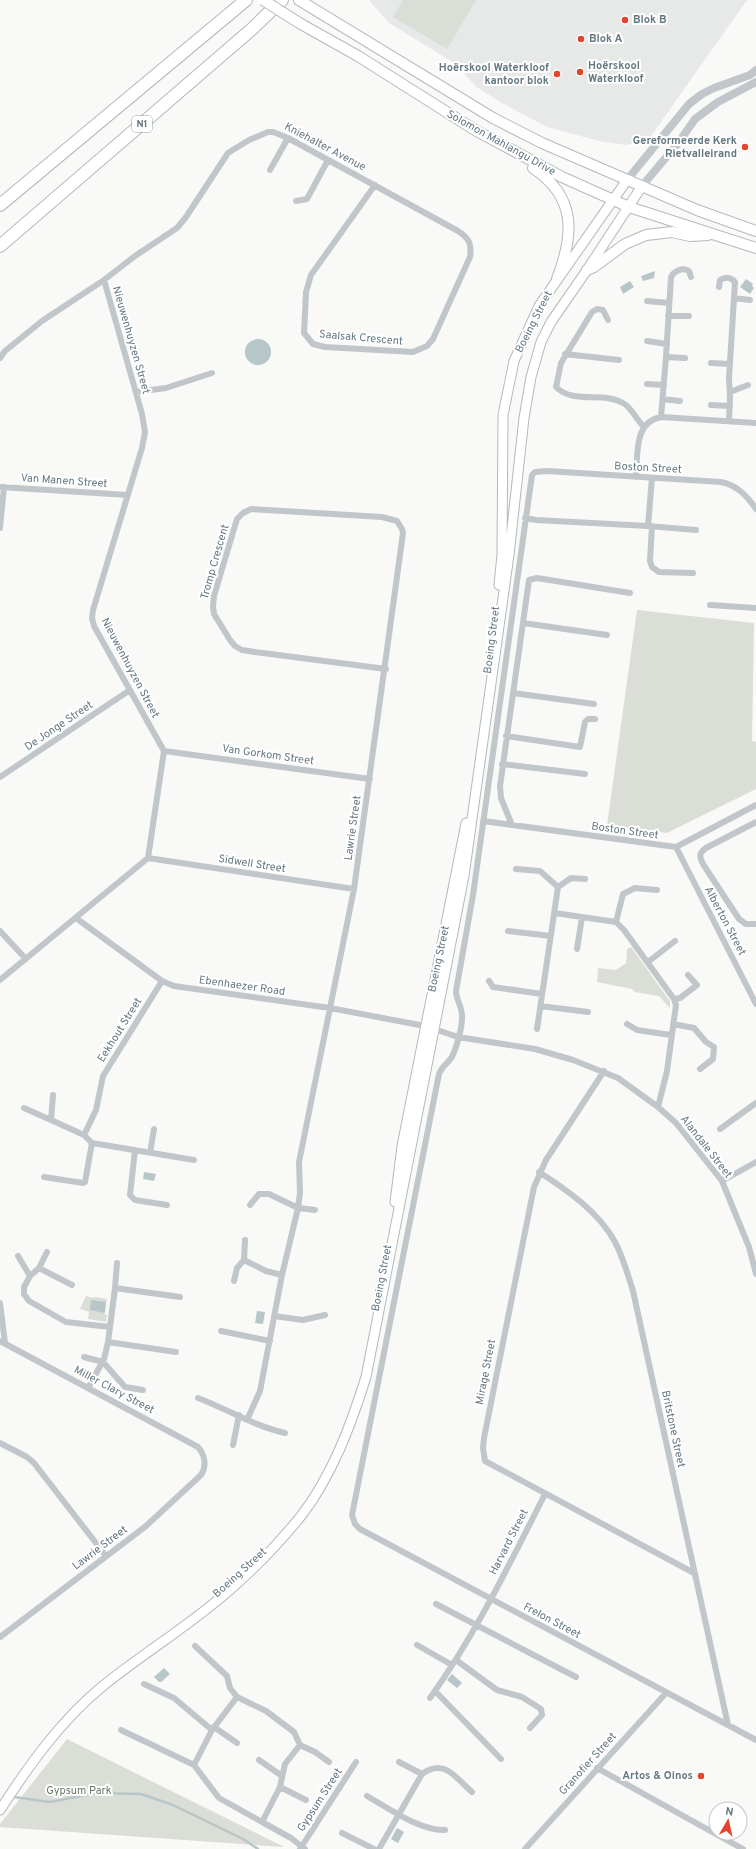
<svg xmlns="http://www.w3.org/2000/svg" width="756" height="1849" font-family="Overpass,sans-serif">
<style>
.built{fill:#e7e9e8}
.green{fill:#daded6}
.water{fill:#b7c6c8}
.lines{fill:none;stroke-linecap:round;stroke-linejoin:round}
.stream{stroke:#b7c6c8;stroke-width:2.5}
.secondary-casing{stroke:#b2babe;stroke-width:11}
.primary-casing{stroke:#b4babd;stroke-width:12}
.motorway-casing{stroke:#b3b9bc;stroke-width:14}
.minor{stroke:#c0c6c9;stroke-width:6}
.tertiary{stroke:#c0c6c9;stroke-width:8}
.secondary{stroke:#fff;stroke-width:9}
.primary{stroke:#fff;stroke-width:10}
.motorway{stroke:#fff;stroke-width:12}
.primary-bridge-casing{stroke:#b4babd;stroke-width:12;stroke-linecap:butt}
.primary-bridge{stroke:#fff;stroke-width:10}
.poi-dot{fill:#e4442c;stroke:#fff;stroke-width:1.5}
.labels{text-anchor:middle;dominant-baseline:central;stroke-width:4;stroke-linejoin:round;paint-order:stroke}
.shield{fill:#fff;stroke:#92a0a8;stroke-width:1}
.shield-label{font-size:10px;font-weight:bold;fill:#647882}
.poi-label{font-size:11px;font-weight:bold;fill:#647882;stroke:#fff;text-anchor:start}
.street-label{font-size:11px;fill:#647882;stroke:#fff}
.park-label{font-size:11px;fill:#697a63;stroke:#fff}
</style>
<rect width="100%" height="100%" fill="#f9f9f7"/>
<path class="built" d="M369,0h378l-98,139 -23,6 -27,-4 -52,-14 -45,-24 -24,-15 -12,-12 -5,-9 -72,-44z"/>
<path class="green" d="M403,0h73l-29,49 -54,-32z
M637,610l117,13 -2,118 4,1v47l-89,44 -60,-8z
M631,947l39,54v7l-11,-12 -24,-4 -3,-3 -35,-7 1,-14 18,2 10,-7 1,-14z
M86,1296l6,2 3,-1 12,2 -3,15 3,1 -1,7 -18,-3 1,-7 -9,-3z
M67,1739l217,108 -284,-20v-3z"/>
<path class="water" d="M655,271l-1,7 -11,3 -2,-5z
M746,279l7,5 -1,2 2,2 -4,6 -10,-7z
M630,281l4,6 -11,7 -3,-7z
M245 352a13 13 0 1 1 26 0a13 13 0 1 1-26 0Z
M144,1172l12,2 -2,7 -11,-2z
M91,1300l15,2 -1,11 -15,-3z
M257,1311l8,1 -2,12 -8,-1z
M164,1668l6,6 -9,8h-2l-5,-5z
M452,1674l10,9 -5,5 -10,-8z
M397,1828l7,4 -6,11 -7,-4z"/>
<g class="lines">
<path class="stream" d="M14,1797l36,5 46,-9 45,1 32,11 70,34 15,10"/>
<defs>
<path id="secondary" d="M499,585l3,-30 1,-140 11,-54 25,-55 88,-126
M395,1202l7,-56 64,-323
M0,1810c30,-46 61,-90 104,-125 41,-33 88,-61 128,-97 25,-22 48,-46 69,-72 31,-40 50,-91 65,-139l98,-501 45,-321 15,-137 7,-41 10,-35 10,-20 36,-52 55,-84"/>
<path id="primary" d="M299,0l194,118 49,25 155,67 59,21
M301,24l57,32 117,74 87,47 67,30 127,41
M533,168c44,29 41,67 24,111
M587,270l7,-3 31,-23 21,-9 26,-3 18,4 18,-1"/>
<path id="motorway" d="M0,205l246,-205
M0,246l252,-217 30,-29"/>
</defs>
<use href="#secondary" class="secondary-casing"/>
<use href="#primary" class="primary-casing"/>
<use href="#motorway" class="motorway-casing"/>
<path class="minor" d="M270,170l18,-32
M296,201l11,-2 21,-39
M719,287l1,-7c5,-3 11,-3 15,2l-6,96 1,19 -1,24
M734,298l16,2
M647,301l22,2
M668,316h21
M608,320l-5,-10 -6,-1 -5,3 -31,51 -5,24c18,18 47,4 67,16 9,5 13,16 20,23
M647,341l20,3
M565,354l54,6
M666,357l19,1
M0,358l5,-7 37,-30 62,-41 31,-24 42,-28 9,-11 42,-64 21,-13 19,-8h5l15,6 170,93c11,7 14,13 12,26l-37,82 -6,7 -14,6 -88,-5 -12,-3 -9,-11 2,-41 5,-17 64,-90
M711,363l19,1
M647,384l17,1
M136,392l30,-4 46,-15
M730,392l18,-7
M663,399l17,2
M711,405l19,1
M661,417l5,-60 5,-80c3,-6 11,-10 18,-6l2,6
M636,477c2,-21 -3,-55 25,-60l95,6
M652,478l-4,48 48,4
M0,487l128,8
M756,509c-9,-13 -19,-24 -35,-27l-174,-11 -12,1 -3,3 -59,420 -17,96c0,9 7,17 6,27 0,11 -5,28 -10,39 -4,6 -10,9 -13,17l-87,441 3,9 5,5 396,211
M525,518l11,2 112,6
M652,526l-2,35 2,6 7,5 34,1
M0,528l4,-41
M710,605l46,3
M523,623l84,12
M513,693l81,11
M506,736l74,11 5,-25 3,-3h7
M164,751l206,28
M502,764l83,10
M0,777l130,-87
M483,821l193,26 80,-42
M756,822l-50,26c-7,5 -7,8 -3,16l36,55 7,5h10
M512,825l-11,-27 -1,-12 29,-206 8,-2 93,15
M676,847l80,157
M148,858l206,31
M516,869l24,2 18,16
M555,913l54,8 7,1 8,8 50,69 2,6 -9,66 -9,36
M76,918l86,63 12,5 156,22 95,18 33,11 77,12 38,11 45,18 40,29 18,16 46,58 27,66 7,27
M616,922l7,-28 12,-6 22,2
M0,931l26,28
M508,931l43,5
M577,949l5,-32
M648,962l27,-21
M0,980l148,-122 16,-107 -70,-125 -2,-8 1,-8 49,-162 3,-16 -3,-18 -38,-134
M489,981l4,6 49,7
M674,999l6,-1 17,-13 -9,-10
M541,1006l47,6
M627,1024l10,6 34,5
M673,1024l21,4 12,14 8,5 -1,12 -13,10
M537,1029l21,-142 13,-9 14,1
M604,1071l-58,89 -12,27 -50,251 -1,10 2,13 209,112
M53,1095l-2,25 33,15 8,8 102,17
M24,1108l27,12
M720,1129l36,-26
M84,1135l12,-25 7,-34 59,-95
M135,1150l-5,45 5,5 32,5
M150,1153l4,-24
M539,1172c28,18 60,40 76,70 8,15 13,33 18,49l95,434
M44,1177l39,6 2,-1 7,-39
M722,1181l34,-19
M250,1205l9,-11h10l29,14 17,2
M245,1240l-1,20 22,11 16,4
M18,1256l12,20
M39,1268l8,-16
M234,1281l3,-13 7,-8
M72,1285l-33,-17 -9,8 -6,11v7l5,7 37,21 44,5
M115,1288l2,-25
M0,1303l5,40
M274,1316l29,4 22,-5
M221,1331l49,10
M0,1341l198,106c7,8 9,19 3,28l-55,51 -146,111
M108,1342l68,10
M84,1357l19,5 22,25 18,3
M88,1388l16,-29 4,-17 7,-54 65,9
M198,1398c29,11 56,28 87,35
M247,1420l13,-29 22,-116 16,-67 2,-15 -1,-31 55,-273 49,-356 -1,-4 -5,-8 -15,-4 -131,-8 -8,4 -6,6 -23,77 -1,11 1,7 16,26 5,6 7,4 13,2 131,17
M0,1443l27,14 7,6 72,93
M233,1445l6,-30
M436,1604l140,73
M417,1645l35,20
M195,1646l32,30 3,12 7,9 29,14 28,21 6,13 15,7 14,10
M456,1660l41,30 25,7 19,12 1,6 -12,13
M144,1684l30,14 38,32
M435,1691l66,68
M237,1697l-25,33 -18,35 25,33 43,24 18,-35 5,-23 15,-19
M430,1698c46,-64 80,-135 115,-204
M214,1727l23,16
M121,1730l73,35
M259,1760l23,16
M399,1762l23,12
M597,1768l146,81
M280,1787l26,13
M367,1796c21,12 53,35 78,34
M262,1822l29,16 14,11
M342,1833l32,16
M300,1849l56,-87
M379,1849l43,-75c22,-16 33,3 50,18
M525,1849l141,-156"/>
<path class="tertiary" d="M627,180l62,-76 13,-10 12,-6 36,-13 6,-5
M642,186l37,-44 16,-23 23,-17 38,-20"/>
<use href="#secondary" class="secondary"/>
<use href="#primary" class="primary"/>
<use href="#motorway" class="motorway"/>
<defs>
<path id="primary-bridge" d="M263,0l38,24"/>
</defs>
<use href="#primary-bridge" class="primary-bridge-casing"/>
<use href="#primary-bridge" class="primary-bridge"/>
</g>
<g class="poi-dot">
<circle cx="625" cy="20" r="4"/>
<circle cx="581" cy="39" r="4"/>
<circle cx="580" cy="72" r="4"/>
<circle cx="557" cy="74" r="4"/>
<circle cx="745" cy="147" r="4"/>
<circle cx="701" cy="1776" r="4"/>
</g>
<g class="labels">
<rect class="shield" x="132" y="116" width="20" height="16" rx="3"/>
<g class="shield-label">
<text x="142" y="124">N1</text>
</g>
<g class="poi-label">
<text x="633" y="20">Blok B</text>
<text x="589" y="39">Blok A</text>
<text x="588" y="66">Hoërskool<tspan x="588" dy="13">Waterkloof</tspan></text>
<text x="549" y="68" text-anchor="end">Hoërskool Waterkloof<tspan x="549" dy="13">kantoor blok</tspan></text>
<text x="737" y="141" text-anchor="end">Gereformeerde Kerk<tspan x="737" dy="13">Rietvalleirand</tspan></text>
<text x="693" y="1776" text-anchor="end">Artos &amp; Oinos</text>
</g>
<g class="street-label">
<text transform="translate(501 143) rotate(29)">Solomon Mahlangu Drive</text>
<text transform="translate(325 147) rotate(28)">Kniehalter Avenue</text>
<text transform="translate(534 322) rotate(-63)">Boeing Street</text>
<text transform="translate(361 338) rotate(5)">Saalsak Crescent</text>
<text transform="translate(131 340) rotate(74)">Nieuwenhuyzen Street</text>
<text transform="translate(648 468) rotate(3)">Boston Street</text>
<text transform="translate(64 481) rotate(4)">Van Manen Street</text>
<text transform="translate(215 562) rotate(-74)">Tromp Crescent</text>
<text transform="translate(492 640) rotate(-83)">Boeing Street</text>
<text transform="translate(130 668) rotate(62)">Nieuwenhuyzen Street</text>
<text transform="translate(59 726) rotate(-34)">De Jonge Street</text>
<text transform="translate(268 755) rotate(8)">Van Gorkom Street</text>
<text transform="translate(353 828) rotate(-82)">Lawrie Street</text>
<text transform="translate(625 831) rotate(8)">Boston Street</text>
<text transform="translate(252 864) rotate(9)">Sidwell Street</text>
<text transform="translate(725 921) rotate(62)">Alberton Street</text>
<text transform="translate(439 959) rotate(-78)">Boeing Street</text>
<text transform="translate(242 986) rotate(8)">Ebenhaezer Road</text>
<text transform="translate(120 1030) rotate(-58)">Eekhout Street</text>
<text transform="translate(706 1147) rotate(52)">Alandale Street</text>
<text transform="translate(382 1278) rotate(-79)">Boeing Street</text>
<text transform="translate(486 1372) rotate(-79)">Mirage Street</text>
<text transform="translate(114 1390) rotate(28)">Miller Clary Street</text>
<text transform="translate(673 1429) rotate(78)">Britstone Street</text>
<text transform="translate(509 1542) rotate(-63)">Harvard Street</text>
<text transform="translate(100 1548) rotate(-37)">Lawrie Street</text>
<text transform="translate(240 1573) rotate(-42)">Boeing Street</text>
<text transform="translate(552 1621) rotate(28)">Frelon Street</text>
<text transform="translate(588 1764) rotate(-48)">Granofier Street</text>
<text transform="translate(320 1800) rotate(-57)">Gypsum Street</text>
</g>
<g class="park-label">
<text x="79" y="1791">Gypsum Park</text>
</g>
</g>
<g transform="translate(728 1821) rotate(9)"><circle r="19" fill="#ffffff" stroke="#c1c9cd"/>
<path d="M0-3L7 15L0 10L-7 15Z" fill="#e4442c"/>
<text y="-6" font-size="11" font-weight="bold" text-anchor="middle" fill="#647882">N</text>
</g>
</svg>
